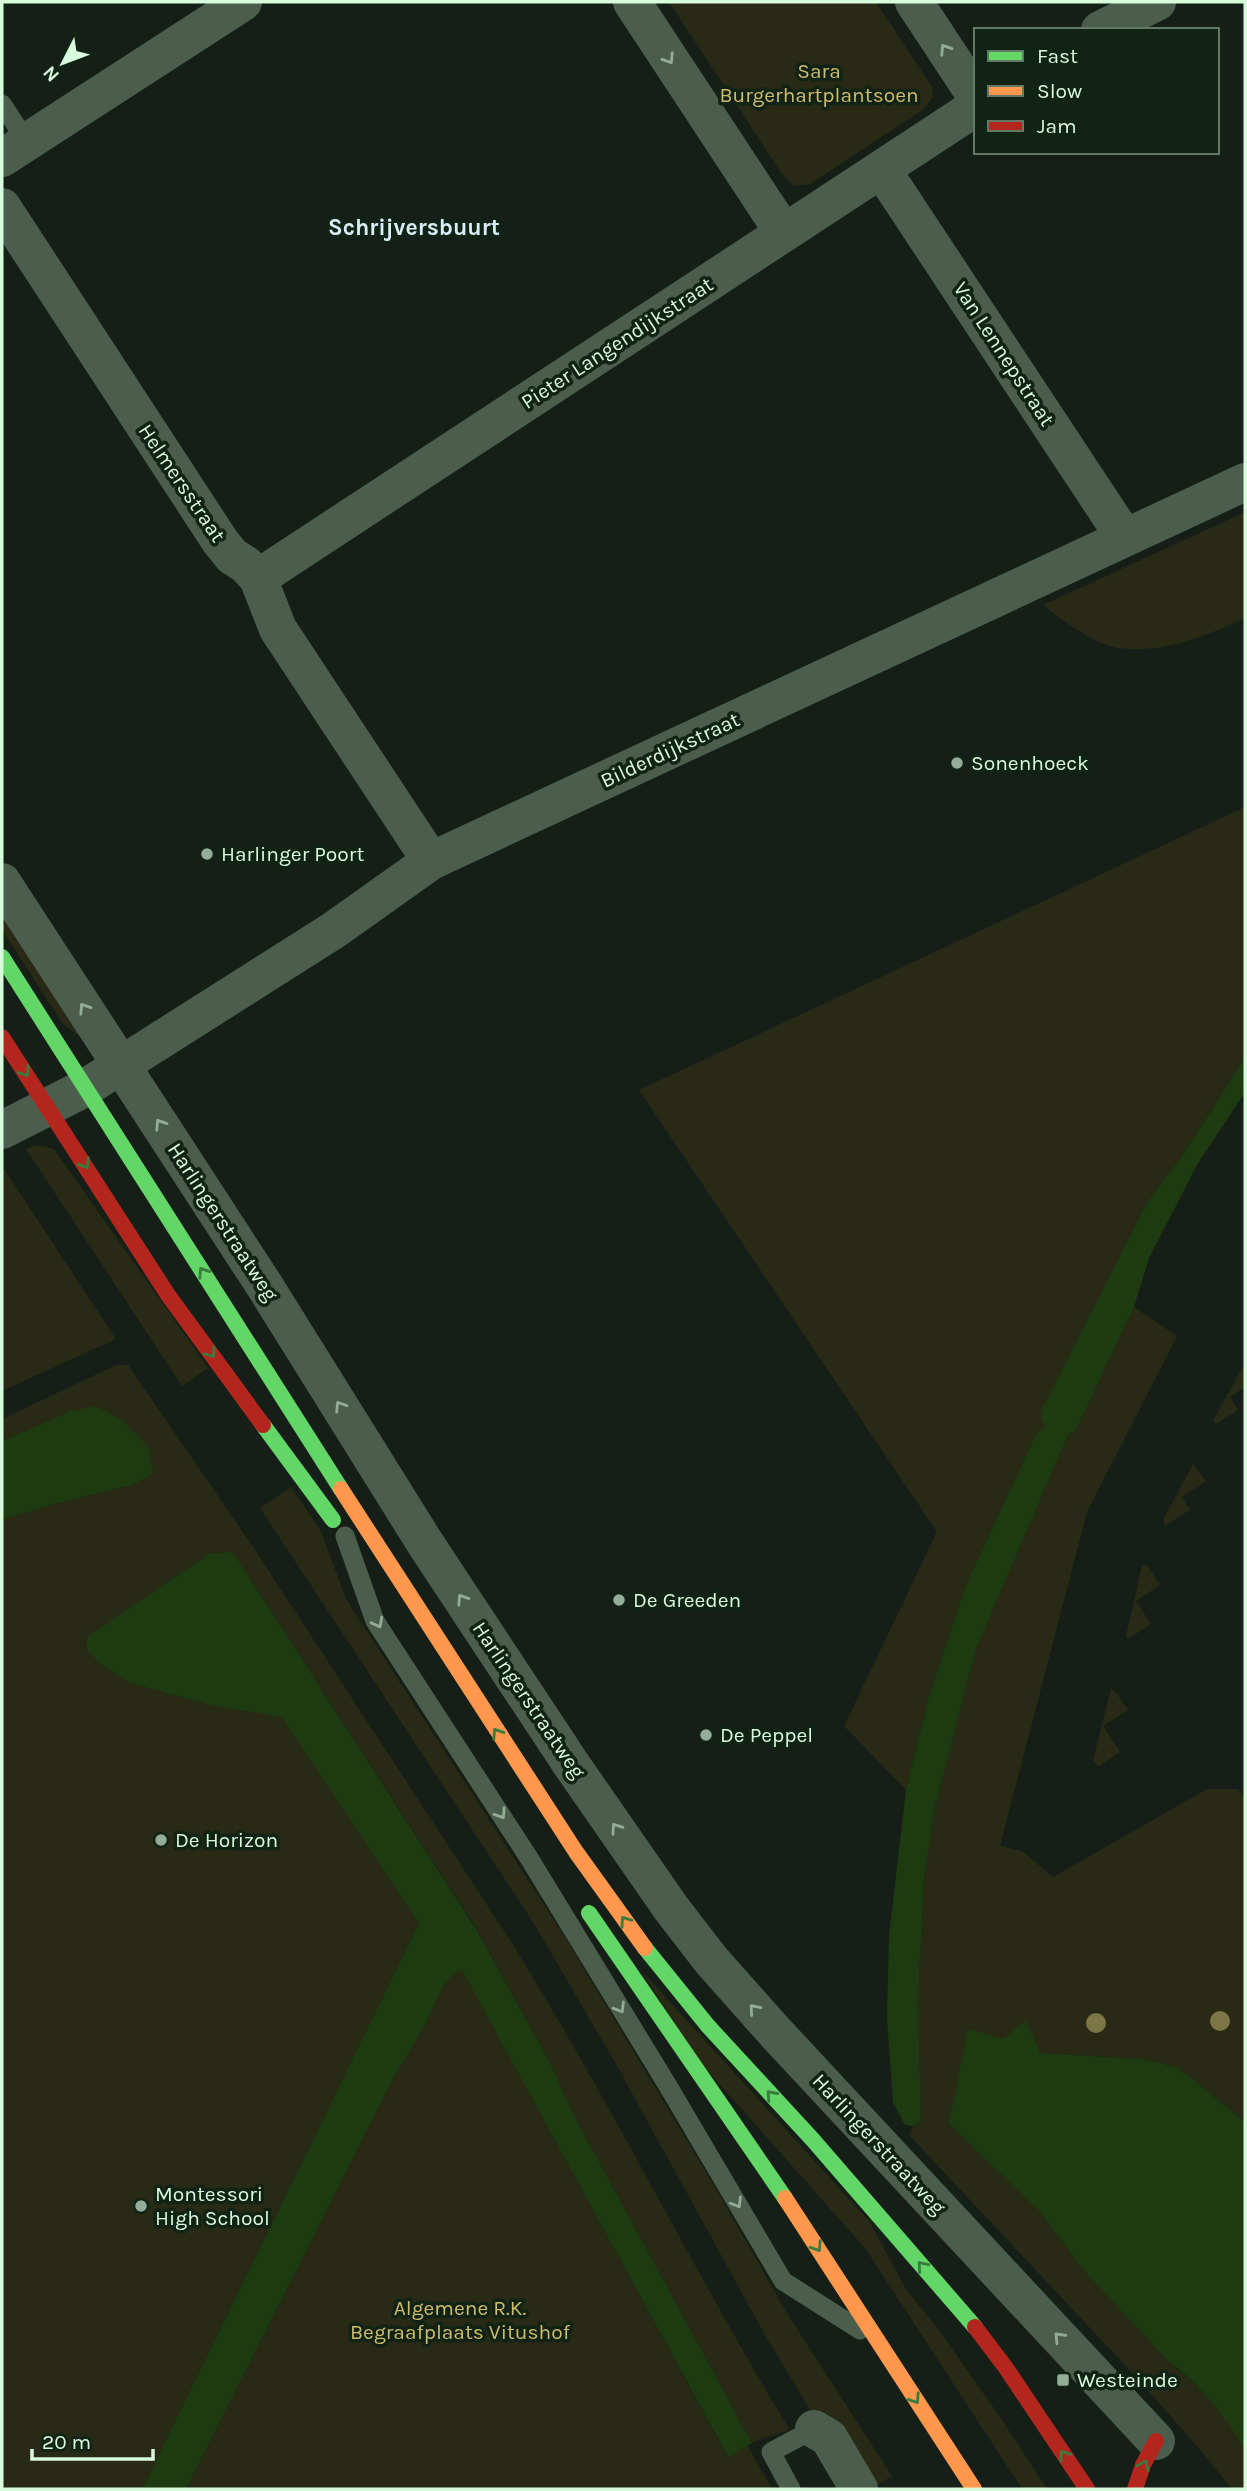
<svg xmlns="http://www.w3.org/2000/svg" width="1247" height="2491" font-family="Karla,sans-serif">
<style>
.green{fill:#292a15}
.water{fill:#1e3a11}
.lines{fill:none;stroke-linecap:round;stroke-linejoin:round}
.lane{stroke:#4b5e4d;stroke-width:19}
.street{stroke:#4b5e4d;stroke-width:38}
.fast{stroke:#63d668;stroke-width:16}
.slow{stroke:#ff974d;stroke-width:16}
.jam{stroke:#b3261e;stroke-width:16}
.tree{fill:#7c7546}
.oneway{stroke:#92ac95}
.oneway2{stroke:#3a7c3e}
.poi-dot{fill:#94ad98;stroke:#112315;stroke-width:2.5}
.labels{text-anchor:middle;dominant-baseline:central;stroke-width:7;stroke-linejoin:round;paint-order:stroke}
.park-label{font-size:21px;fill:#d1bb6d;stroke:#112315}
.street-label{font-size:21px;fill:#d8fadd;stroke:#112315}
.poi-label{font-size:21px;fill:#d8fadd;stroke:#112315;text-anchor:start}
.neighbourhood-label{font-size:23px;font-weight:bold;fill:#daeefa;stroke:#112315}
</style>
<rect width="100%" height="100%" fill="#151f17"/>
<path class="green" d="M669,2h207l56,85 1,10 -9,12 -114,75 -16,2 -12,-12z
M1245,512v106c-39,18 -82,36 -126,30 -24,-3 -57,-28 -76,-43z
M1245,807v251l-64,99 -33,44 -105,229h-5l-73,157 -37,113 -22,90 -62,-64 93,-194 -298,-442z
M2,900l81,139 -20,-15 -61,-94z
M36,1145l18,4 154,219 -26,18 -156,-237z
M4,1169l112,170 -114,52v-221z
M1134,1307l43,29 -90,176 -87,334 22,5 31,26 154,-88h31l7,10v323l-66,-54 -36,-9 -104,-6 -90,71 91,88 44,59 84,90c19,13 73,68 77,90 2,12 0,26 0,38h-13l-37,-45 -59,-67 -227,-242 4,-9 8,-5 -3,-122 6,-120 11,-72 41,-158 93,-216 6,-1z
M116,1365h12l123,179 259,396c99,159 182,328 279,489 -13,7 -24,7 -37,14l-175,-322 -29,-62 -70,-128 -245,-379 -23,1 -123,84v12l43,34 80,22 72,11 137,207 -277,566h-140v-969l49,-15 77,-19 -60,-74 -66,29v-22z
M1243,1366l2,2v19l-15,10 8,13 -22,14 -3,-3z
M1193,1464l13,17 -24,16 8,13 -25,16 -2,-6z
M291,1487l30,44 25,68 219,338 151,252 72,126 104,161 -18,11 -61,-72 -48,-80 -148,-269 -84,-144 -273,-414z
M1146,1564l14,21 -24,16 15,23 -23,15 -2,-3 16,-70z
M1111,1689l4,2 13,19 -25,16 17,26 -22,15 -5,-7z
M462,1969l265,487 20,-11 25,44h-586l210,-416c10,-16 20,-32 29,-48 10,-17 17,-49 37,-56z
M641,1970l229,252 35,66 33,41 62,88 47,72h-25l-157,-241 -167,-188z"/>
<path class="water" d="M1245,1058v34l-48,73 -48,93 -15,49 -59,125 -6,1 -93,216 -41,158 -11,72 -6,120 3,122 -8,5 -8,-1 -12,-23 -6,-83 2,-84 17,-145 22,-90 37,-113 73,-157h5l2,-6 -4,-4 1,-11 106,-208 33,-44z
M96,1406l27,15 26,27 4,21 -4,8 -21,9 -77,19 -49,15v-79l66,-29z
M233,1552l245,380 70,127 29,62 175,322 -24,14 -266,-487c-20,6 -27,38 -37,55 -9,16 -19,32 -29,48l-210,416h-44l277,-566 -137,-206 -72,-12 -80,-22 -30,-19 -13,-15v-12l123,-84z
M1026,2020l14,33 103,6 36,9 66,54v329c-13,-29 -51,-72 -77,-90l-84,-90 -44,-59 -91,-88 19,-95 35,10z"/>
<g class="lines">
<path class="lane" d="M2,104l25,38
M345,1536l30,85 154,237 139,228 115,195 77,49
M791,2489l-20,-37 43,-23"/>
<path class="street" d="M632,2l152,231
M914,2l62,94
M1100,30l57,-28
M2,158l241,-156
M882,170l243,368
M2,207l218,334 12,15 14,9 12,13 20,51 153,232
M258,578l718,-471
M2,882l264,406 159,255 146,221 100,144 40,52 64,72 381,409
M2,1130l83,-42 249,-158 97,-69 814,-379
M814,2429l15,9 30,51"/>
<path class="fast" d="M2,957l339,532
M263,1425l70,95
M589,1913l196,285
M645,1948l63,78 105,114 162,187"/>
<path class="slow" d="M341,1489l235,363 69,96
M785,2198l189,291"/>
<path class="jam" d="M2,1037l166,258 95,130
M975,2327l31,41 81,121
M1135,2489l8,-24 13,-24"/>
</g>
<g class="tree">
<circle cx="1220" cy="2021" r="10"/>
<circle cx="1096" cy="2023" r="10"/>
</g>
<defs><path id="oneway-chevron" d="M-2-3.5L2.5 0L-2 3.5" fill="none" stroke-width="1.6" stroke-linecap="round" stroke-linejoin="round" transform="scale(1.75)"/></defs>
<g class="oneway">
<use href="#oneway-chevron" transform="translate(945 49) rotate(-123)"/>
<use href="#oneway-chevron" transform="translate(669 59) rotate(57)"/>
<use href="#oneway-chevron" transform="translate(84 1008) rotate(-123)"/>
<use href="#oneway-chevron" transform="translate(160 1124) rotate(-123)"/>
<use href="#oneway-chevron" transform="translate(340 1406) rotate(-122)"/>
<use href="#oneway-chevron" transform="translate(462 1599) rotate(-123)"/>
<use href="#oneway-chevron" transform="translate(378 1623) rotate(62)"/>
<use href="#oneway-chevron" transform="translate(501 1814) rotate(57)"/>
<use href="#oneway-chevron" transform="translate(616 1828) rotate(-125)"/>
<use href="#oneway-chevron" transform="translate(620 2008) rotate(59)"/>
<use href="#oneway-chevron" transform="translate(754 2009) rotate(-131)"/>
<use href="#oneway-chevron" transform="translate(737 2203) rotate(59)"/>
<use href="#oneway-chevron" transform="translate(1059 2337) rotate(-133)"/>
</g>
<g class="oneway2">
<use href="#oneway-chevron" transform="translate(25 1072) rotate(56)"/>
<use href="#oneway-chevron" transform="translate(85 1164) rotate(57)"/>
<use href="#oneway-chevron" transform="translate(203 1272) rotate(-123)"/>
<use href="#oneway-chevron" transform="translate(211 1353) rotate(54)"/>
<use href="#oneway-chevron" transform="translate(497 1733) rotate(-123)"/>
<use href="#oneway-chevron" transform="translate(625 1921) rotate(-125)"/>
<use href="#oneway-chevron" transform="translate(771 2095) rotate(-132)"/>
<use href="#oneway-chevron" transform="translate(817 2247) rotate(57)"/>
<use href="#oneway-chevron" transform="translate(922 2266) rotate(-131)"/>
<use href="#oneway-chevron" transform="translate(915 2399) rotate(57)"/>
<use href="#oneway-chevron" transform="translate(1064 2455) rotate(-124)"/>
<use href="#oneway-chevron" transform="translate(1144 2465) rotate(-66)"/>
</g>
<g class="poi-dot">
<circle cx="957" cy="763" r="7"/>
<circle cx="207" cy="854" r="7"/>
<circle cx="619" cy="1600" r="7"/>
<circle cx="706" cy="1735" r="7"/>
<circle cx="161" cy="1840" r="7"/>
<circle cx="141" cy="2206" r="7"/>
<rect x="1056" y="2373" width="14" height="14" rx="3.5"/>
</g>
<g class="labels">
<g class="park-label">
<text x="819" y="71">Sara<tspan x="819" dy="24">Burgerhartplantsoen</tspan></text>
<text x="460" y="2308">Algemene R.K.<tspan x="460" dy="24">Begraafplaats Vitushof</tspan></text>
</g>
<g class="street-label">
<text transform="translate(617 343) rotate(-33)">Pieter Langendijkstraat</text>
<text transform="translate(1004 354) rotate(57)">Van Lennepstraat</text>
<text transform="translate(182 483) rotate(56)">Helmersstraat</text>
<text transform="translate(670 750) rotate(-25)">Bilderdijkstraat</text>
<text transform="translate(223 1222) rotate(57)">Harlingerstraatweg</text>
<text transform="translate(529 1700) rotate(56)">Harlingerstraatweg</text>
<text transform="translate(879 2144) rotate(47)">Harlingerstraatweg</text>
</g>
<g class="poi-label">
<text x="971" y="763">Sonenhoeck</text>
<text x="221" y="854">Harlinger Poort</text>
<text x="633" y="1600">De Greeden</text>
<text x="720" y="1735">De Peppel</text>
<text x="175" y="1840">De Horizon</text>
<text x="155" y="2194">Montessori<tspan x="155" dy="24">High School</tspan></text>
<text x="1077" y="2380">Westeinde</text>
</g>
<g class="neighbourhood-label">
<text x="414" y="227">Schrijversbuurt</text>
</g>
</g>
<rect width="1247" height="2491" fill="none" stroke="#d8fadd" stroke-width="7"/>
<rect x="974" y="28" width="245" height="126" fill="#112315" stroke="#617965" stroke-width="2"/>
<rect x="988" y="51" width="35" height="10" fill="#63d668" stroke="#617965" stroke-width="2"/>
<text x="1037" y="63" font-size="21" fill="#d8fadd">Fast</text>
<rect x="988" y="86" width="35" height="10" fill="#ff974d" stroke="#617965" stroke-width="2"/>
<text x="1037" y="98" font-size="21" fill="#d8fadd">Slow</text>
<rect x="988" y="121" width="35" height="10" fill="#b3261e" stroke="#617965" stroke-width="2"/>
<text x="1037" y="133" font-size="21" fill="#d8fadd">Jam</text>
<g transform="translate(63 63) rotate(228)" stroke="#112315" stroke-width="5" paint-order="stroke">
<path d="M0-5L12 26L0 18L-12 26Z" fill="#d8fadd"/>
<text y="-10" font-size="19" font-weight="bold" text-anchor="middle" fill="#d8fadd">N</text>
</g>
<path d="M32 2449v10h121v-10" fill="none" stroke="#d8fadd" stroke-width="3.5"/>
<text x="42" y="2449" font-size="21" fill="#d8fadd" stroke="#112315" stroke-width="5" paint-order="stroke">20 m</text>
</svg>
